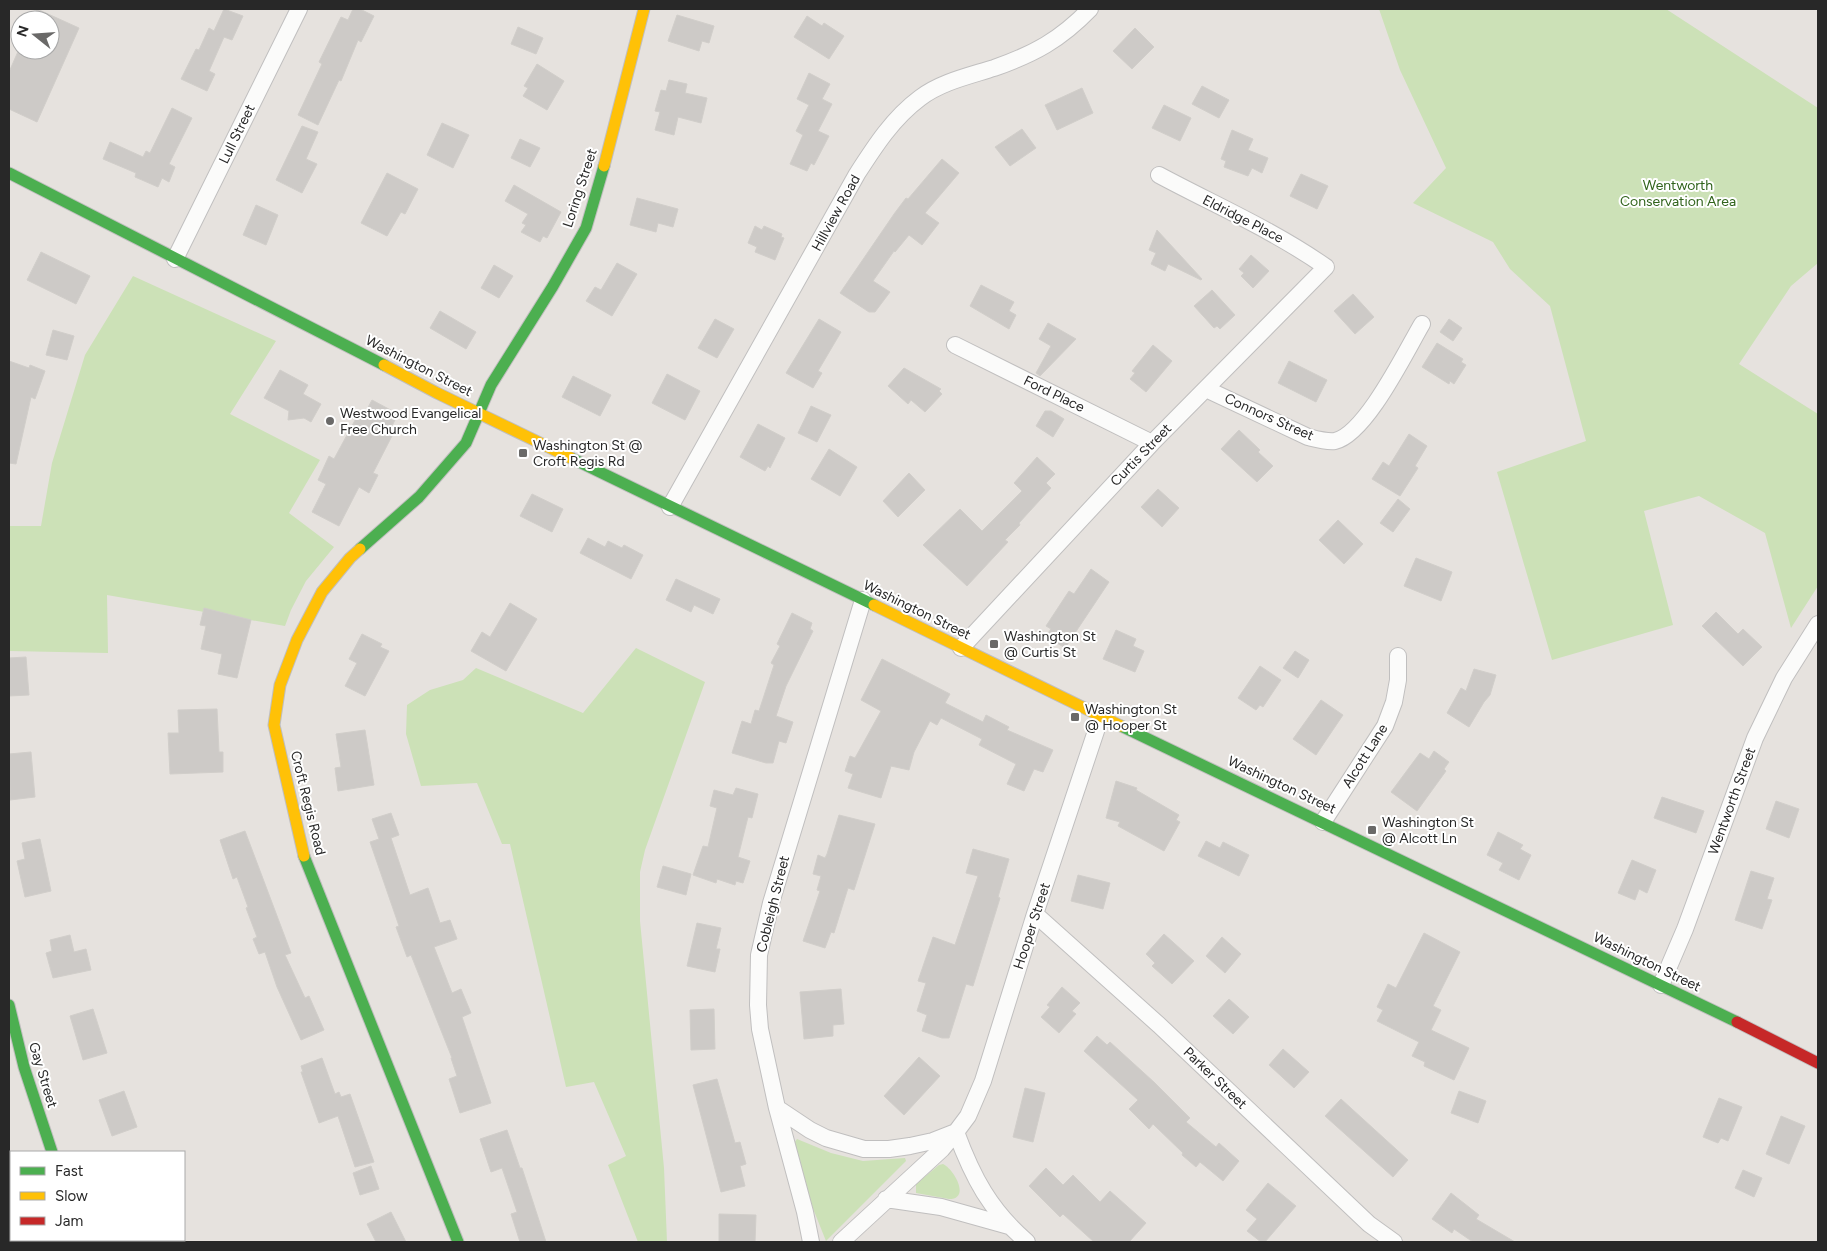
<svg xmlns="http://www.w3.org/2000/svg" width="1827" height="1251" font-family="Figtree,sans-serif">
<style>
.green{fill:#cce1b7}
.building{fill:#cdcac7;stroke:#d1ceca}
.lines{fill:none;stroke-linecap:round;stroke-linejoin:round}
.street-casing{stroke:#c0bfbf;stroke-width:18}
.fast-casing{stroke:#c0bfbf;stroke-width:13}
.slow-casing{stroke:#c0bfbf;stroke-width:13}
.jam-casing{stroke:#c0bfbf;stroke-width:13}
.street{stroke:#fbfbfa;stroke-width:16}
.fast{stroke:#4caf50;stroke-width:11}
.slow{stroke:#ffc107;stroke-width:11}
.jam{stroke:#c62828;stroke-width:11}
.poi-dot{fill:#6a6968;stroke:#fff;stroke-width:2}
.labels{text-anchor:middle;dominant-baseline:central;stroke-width:4;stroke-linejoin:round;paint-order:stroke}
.street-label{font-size:14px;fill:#282828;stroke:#fff}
.park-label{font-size:14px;fill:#30631b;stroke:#fff}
.poi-label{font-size:14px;fill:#282828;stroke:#fff;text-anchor:start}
</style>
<rect width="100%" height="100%" fill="#e6e2de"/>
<path class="green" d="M1379,9h287l152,99v155l-27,23 -52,78 79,50v172l-27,42 -26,-95 -66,-37 -55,15 29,114 -121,35 -55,-188 89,-31 -36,-135 -40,-37 -17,-27 -80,-39 33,-35 -46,-98z
M133,276l143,65 -46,73 90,46 -31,53 45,34 -28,34 -15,29 -6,16 -178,-31 1,58 -99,-2v-125h32l11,-63 33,-108z
M636,648l69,34 -60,168 -5,22v49l24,247 3,74h-29l-30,-77 18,-9 -32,-74 -28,5 -56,-243h-8l-25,-61 -56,3 -15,-52 1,-29 23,-15 33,-10 13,-12 107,45z
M797,1139l34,14 32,8 42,-3 1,3 -80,80 -22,-55 -10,-43z
M943,1164c11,5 28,35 6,35l-33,-6v-9l23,-19z"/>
<path class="building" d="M37,9l42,19 -42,94 -28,-13v-37l11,-25v3h30v-30h-18z
M224,9l19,7 -11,24 -8,-3 -15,34 6,3 -8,17 -26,-12 15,-30 3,1 10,-22 5,3z
M353,9h7l14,7 -13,26 -3,-2 -17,41 -2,-1 -21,45 -20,-10 24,-51 -3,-2 22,-45 7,3z
M677,15l37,11 -5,17 -7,-2 -3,10 -31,-10z
M807,16l15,10 2,-3 20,13 -15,23 -35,-22z
M518,27l25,11 -7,16 -25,-10z
M1135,28l19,19 -22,22 -19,-18z
M537,64l27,17 -17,29 -24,-14 5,-8 -4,-2z
M809,73l21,11 -8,15 10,5 -14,27 11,5 -15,29 -3,-2 -4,8 -17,-7 13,-29 -7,-4 13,-26 -12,-6z
M669,80l18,4 -2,9 22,5 -6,25 -23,-6 -4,18 -19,-5 5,-18 -5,-1 6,-21 5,1z
M1202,86l27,14 -10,18 -27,-14z
M1082,88l11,25 -36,17 -12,-25z
M1164,105l27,13 -11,23 -28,-13z
M172,108l20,10 -23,46 6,3 -6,15 -7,-4 -4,9 -23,-10 1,-4 -33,-14 7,-17 33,15 3,-6 4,2z
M442,123l27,12 -16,33 -26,-13z
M302,126l16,6 -12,27 11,5 -15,29 -26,-13z
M1022,129l14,19 -26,18 -15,-19z
M1232,130l21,9 -5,11 20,8 -6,15 -10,-5 -4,8 -24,-9 2,-6 -5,-2z
M520,139l20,9 -10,19 -19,-9z
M942,159l17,14 -34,40 14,10 -17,22 -13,-10 -14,17 -1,-1 -21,30 17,11 -15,20h-6l-29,-19 54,-79 12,-16 2,1z
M387,173l31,16 -13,25 -4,-2 -14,24 -26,-13z
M1301,174l27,12 -11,23 -27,-13z
M514,185l47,27 -14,26 -4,-2 -3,6 -19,-10 5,-7 -4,-2 6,-9 -23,-13z
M637,198l41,11 -5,18 -15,-4 -2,9 -26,-7z
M256,205l22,10 -12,30 -23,-10z
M755,226l7,4 2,-4 18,8 -1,3 3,1 -9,22 -20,-8 2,-5 -9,-4z
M1157,230l45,49 -1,1 -33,-16 -3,7 -14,-7 5,-11 -7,-3z
M41,252l49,24 -14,28 -49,-24z
M1251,255l18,16 -16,17 -12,-12 3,-3 -5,-4z
M617,263l20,11 -25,42 -26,-15 9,-14 6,3z
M494,265l19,11 -14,22 -18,-10z
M981,285l33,17 -5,9 7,4 -7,14 -39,-23z
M1212,290l23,25 -15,14 -3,-3 -3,2 -20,-22z
M1353,294l21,23 -19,17 -21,-23z
M440,311l36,21 -10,17 -36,-21z
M715,319l19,10 -17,29 -19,-10z
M819,319l22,13 -23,39 4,2 -9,15 -27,-15z
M1449,319l13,9 -9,13 -13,-9z
M1048,323l28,16 -36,37 -4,-3 15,-27 -12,-7z
M53,330l21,6 -7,24 -21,-5z
M1437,343l26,16 -2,3 5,3 -12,19 -4,-3 -1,3 -27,-17z
M1153,345l19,16 -26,31 -16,-13 5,-6 -3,-2z
M9,361l20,7 1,-3 15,6 -10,28 -4,-2 -15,67 -7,-1z
M1289,361l38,19 -11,22 -38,-19z
M904,368l37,21 -2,2 3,3 -17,18 -14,-12 -3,4 -20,-18z
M280,370l28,15 -5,9 18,10 -10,18 -7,-4 -16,2 1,-9 -25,-13z
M667,374l33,17 -15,29 -33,-17z
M573,376l38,19 -11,21 -38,-19z
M372,400l26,14 -7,14 4,2 -22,43 5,2 -9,18 -10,-6 -20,39 -27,-14 14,-28 -8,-4 11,-24 5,3 26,-48 5,2z
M811,406l20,9 -14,27 -19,-9z
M1045,411h6l13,8 -11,18 -17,-11z
M758,424l27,14 -15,30 -2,-2 -3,5 -25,-14z
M1239,430l21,20 -2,2 15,14 -16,16 -36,-33z
M1409,434l18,12 -12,20 3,2 -18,28 -28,-17 11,-17 6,4z
M829,449l28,18 -17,29 -29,-17z
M1037,457l18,17 -9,9 5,5 -32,35 1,2 -15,15 3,2 -41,44 -44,-41 37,-36 22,22 40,-40 -8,-8z
M909,473l16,17 -27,27 -15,-16z
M1158,489l21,19 -17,19 -21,-20z
M532,494l31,15 -11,23 -32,-16z
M1398,499l12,10 -17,23 -13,-9z
M1338,520l25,24 -19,20 -25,-24z
M588,538l17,9 3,-6 14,7 2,-3 19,10 -12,24 -51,-26z
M1416,558l36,14 -11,29 -37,-15z
M1091,569l18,13 -44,66 -19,-12 5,-7 -5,-3 23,-35 5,3z
M676,579l44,20 -7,15 -19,-9 -3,7 -25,-12z
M510,603l27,16 -31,52 -35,-20 11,-19 8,5z
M204,608l47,12 -14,58 -19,-4 4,-20 -21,-5 5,-23 -6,-1z
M1716,612l22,22 5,-5 19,18 -19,19 -41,-40z
M792,613l20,10 -2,6 3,2 -27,55 -10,30 17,6 -7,21 -7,-2 -6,22h-7l-34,-10 10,-32 9,3 4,-14 4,1 15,-46 -3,-2 9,-17 -3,-2z
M1116,630l20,9 -3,7 11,5 -9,21 -32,-13z
M362,634l20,10 -2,3 9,4 -24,45 -20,-10 12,-23 -8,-4z
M1295,651l14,9 -11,18 -15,-10z
M26,657l3,38 -20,1v-38z
M882,659l68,35 -5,9 38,19 3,-7 23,12 -2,3 46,20 -10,22 -9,-3 -10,22 -17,-7 9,-20 -37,-19 3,-6 -41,-21 -4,7 -7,-4 -16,31 -5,18 -18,-4 -10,32 -33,-10 5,-14 -8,-3 5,-15 5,2 26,-47 -20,-11z
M1260,666l21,14 -18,27 -3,-2 -4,5 -18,-12z
M1474,669l22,6 -6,20 -6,7 -15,25 -22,-14 14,-25 5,3z
M1321,700l22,15 -27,40 -23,-16z
M217,709l2,43h4v20l-53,2 -2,-41h11l-1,-23z
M365,730l9,55 -36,6 -3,-23 6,-1 -5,-33z
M1434,751l15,11 -5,7 2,2 -29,40 -26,-19 29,-39 9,6z
M31,752l4,45 -25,3 -1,-46z
M1116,781l21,7 -1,2 43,25 -3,5 4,2 -16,29 -46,-25 2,-4 -14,-4z
M736,788l22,6 -6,24 -4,-1 -10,40 12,4 -7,22 -7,-2 -1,4 -18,-6 -1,4 -23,-8 10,-29 5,1 9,-39 -7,-2 4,-16 19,5z
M1662,797l42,14 -8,22 -42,-15z
M1776,801l23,8 -10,29 -23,-9z
M391,813l8,22 -8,3 19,57 18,-7 12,35 10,-3 7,19 -23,8 18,46 9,-4 10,24 -9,4 29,86 -31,10 -11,-34 8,-3 -6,-18h1l-41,-103 -4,2 -11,-30 3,-1 -29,-84 9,-3 -7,-20z
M839,815l36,9 -21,66 -6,-2 -14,45 -3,-1 -6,16 -22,-7 17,-50 -3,-1 4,-14 -8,-2 5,-19 7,3 2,-4z
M245,831l46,122 -6,2 20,43 4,-2 15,34 -23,10 -24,-53 -12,-35 -6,2 -6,-15 4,-2 -11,-29 2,-1 -11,-30 -4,2 -13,-39z
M1498,832l25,13 -3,4 11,6 -12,25 -20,-10 4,-7 -16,-8z
M40,839l11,52 -26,6 -8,-36 8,-2 -3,-16z
M1206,841l14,7 3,-6 26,13 -10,21 -41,-20z
M973,849l36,10 -11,38 2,1 -27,88 -7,-2 -17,54h-7l-20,-7 5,-16 -10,-4 9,-28 -8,-2 15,-44 22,8 23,-69 -12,-3z
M1632,860l24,10 -9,23 -8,-4 -4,11 -17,-7z
M663,866l28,8 -5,21 -29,-8z
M1751,871l23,7 -7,21 5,1 -10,29 -27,-9z
M1078,875l32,8 -7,26 -32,-8z
M697,923l24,5 -5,21h4l-5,23 -28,-6z
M1424,933l36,19 -27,54 8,4 -10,20 38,18 -15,32 -30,-14 1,-4 -13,-6 7,-14 -42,-21 6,-11 -6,-3 11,-23 8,4z
M1164,934l30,27 -22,23 -20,-18 3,-3 -9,-9z
M70,935l4,17 12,-3 5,21 -38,8 -7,-25 6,-2 -2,-11z
M1222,937l19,17 -16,19 -19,-17z
M1062,987l18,16 -8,8 4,3 -17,19 -18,-16 9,-10 -3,-2z
M841,989l3,35 -11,1v11l-29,3 -4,-47z
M1229,999l20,18 -16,17 -20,-18z
M93,1009l14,44 -24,7 -13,-44z
M714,1009l1,40 -24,1 -1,-40z
M1097,1036l10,9 3,-3 45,41 35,35 -4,4 30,25 3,-4 20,18 -16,20 -23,-19 -4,5 -14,-12 1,-2 -30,-29 -4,5 -20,-20 9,-9 -54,-49z
M1283,1049l26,23 -15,16 -25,-23z
M919,1057l21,19 -36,39 -20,-19z
M322,1058l13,36 4,-2 2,5 9,-3 24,68 -19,5 -17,-51 -19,7 -18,-51h2l-2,-6z
M717,1079l18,64 5,-1 6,22 -6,2 5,20 -24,6 -28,-107z
M1025,1088l20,5 -12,49 -20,-5z
M124,1091l13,36 -25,9 -13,-36z
M1459,1091l27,10 -8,22 -27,-10z
M1719,1098l23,9 -14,34 -7,-3 -3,5 -15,-6z
M1341,1099l67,61 -15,17 -68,-61z
M1781,1116l24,10 -16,38 -23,-10z
M507,1130l13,38h2l24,74h-26l-9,-28 6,-2 -15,-44 -11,4 -11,-33z
M371,1166l8,23 -19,6 -7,-22z
M1046,1168l17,17 10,-10 27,27 10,-11 36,32 -17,19h-35l-31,-28 -3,3 -31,-31z
M1743,1170l19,8 -8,19 -19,-9z
M1268,1183l28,23 -31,36h-4l-14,-11 10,-12 -11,-9z
M1451,1193l28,22 -3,4 39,23h-42l-19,-13 -2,4 -20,-14z
M391,1212l15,30h-30l-9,-18z
M719,1214l37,1 -1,27h-36z"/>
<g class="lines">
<defs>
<path id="street" d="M175,259l124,-250
M955,345l197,98
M1206,389l102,48c8,2 18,5 27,4 31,-7 71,-90 87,-117
M670,507l187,-333c18,-28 36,-56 63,-76 21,-16 49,-22 74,-30 40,-14 66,-28 96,-59
M961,648l191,-205 174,-176c-53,-37 -111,-62 -167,-92
M1323,822l62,-96 9,-24 4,-22v-24
M1035,914l124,111 210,199 25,18
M1661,985l24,-56 70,-191 29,-60 34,-54
M777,1108l33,22 16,8 38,11h25l21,-3 23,-5 23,-9 12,-16 15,-35 52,-167 66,-198
M886,1199l55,8 68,19
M811,1242l-6,-30 -28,-104 -17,-79 -2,-24 1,-50 12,-52 92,-303
M841,1242l101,-93 14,-17c17,46 34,78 71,110"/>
<path id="fast" d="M9,173l375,192
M571,458l303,147
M360,549l59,-52 47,-54 25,-58 62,-99 33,-58 18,-62
M1121,726l616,296
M304,856l154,386
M9,1005l15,62 28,85"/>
<path id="slow" d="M604,166l40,-157
M384,365l53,28 134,65
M874,605l247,121
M304,856l-30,-131 6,-40 17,-45 25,-48 28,-34 10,-9
M90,1240l1,2"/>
<path id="jam" d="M1737,1022l81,41"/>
</defs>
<use href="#street" class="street-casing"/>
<use href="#fast" class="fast-casing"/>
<use href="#slow" class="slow-casing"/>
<use href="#jam" class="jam-casing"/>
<use href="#street" class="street"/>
<use href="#fast" class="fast"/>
<use href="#slow" class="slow"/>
<use href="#jam" class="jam"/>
</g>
<g class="poi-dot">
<circle cx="330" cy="421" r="5"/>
<rect x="518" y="448" width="10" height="10" rx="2.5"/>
<rect x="989" y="639" width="10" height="10" rx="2.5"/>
<rect x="1070" y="712" width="10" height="10" rx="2.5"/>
<rect x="1367" y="825" width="10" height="10" rx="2.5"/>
</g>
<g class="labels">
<g class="street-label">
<text transform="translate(237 134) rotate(-64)">Lull Street</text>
<text transform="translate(580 188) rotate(-72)">Loring Street</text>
<text transform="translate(836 213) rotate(-61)">Hillview Road</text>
<text transform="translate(1243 219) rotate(27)">Eldridge Place</text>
<text transform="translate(419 366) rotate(27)">Washington Street</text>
<text transform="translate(1054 394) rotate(26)">Ford Place</text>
<text transform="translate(1269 417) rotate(24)">Connors Street</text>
<text transform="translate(1141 455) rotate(-46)">Curtis Street</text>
<text transform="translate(917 610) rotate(26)">Washington Street</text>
<text transform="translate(1365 756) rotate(-58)">Alcott Lane</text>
<text transform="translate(1282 785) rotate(25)">Washington Street</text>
<text transform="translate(1732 801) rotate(-70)">Wentworth Street</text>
<text transform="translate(308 803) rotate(76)">Croft Regis Road</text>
<text transform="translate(773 904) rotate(-76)">Cobleigh Street</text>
<text transform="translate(1032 926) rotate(-72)">Hooper Street</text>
<text transform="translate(1647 962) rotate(26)">Washington Street</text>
<text transform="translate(43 1075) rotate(73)">Gay Street</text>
<text transform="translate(1215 1078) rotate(44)">Parker Street</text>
</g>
<g class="park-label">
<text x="1678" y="185">Wentworth<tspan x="1678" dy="16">Conservation Area</tspan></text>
</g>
<g class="poi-label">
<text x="340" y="413">Westwood Evangelical<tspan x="340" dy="16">Free Church</tspan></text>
<text x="533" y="445">Washington St @<tspan x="533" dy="16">Croft Regis Rd</tspan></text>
<text x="1004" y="636">Washington St<tspan x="1004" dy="16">@ Curtis St</tspan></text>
<text x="1085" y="709">Washington St<tspan x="1085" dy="16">@ Hooper St</tspan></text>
<text x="1382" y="822">Washington St<tspan x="1382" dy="16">@ Alcott Ln</tspan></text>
</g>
</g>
<rect width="1827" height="1251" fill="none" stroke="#282828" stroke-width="20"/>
<rect x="10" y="1151" width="175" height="90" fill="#ffffff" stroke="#a9a9a9"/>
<rect x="20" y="1167" width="25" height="8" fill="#4caf50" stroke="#a9a9a9"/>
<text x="55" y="1176" font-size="15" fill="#282828">Fast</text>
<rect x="20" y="1192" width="25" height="8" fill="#ffc107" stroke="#a9a9a9"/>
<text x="55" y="1201" font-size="15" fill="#282828">Slow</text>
<rect x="20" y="1217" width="25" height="8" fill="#c62828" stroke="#a9a9a9"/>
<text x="55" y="1226" font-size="15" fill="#282828">Jam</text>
<g transform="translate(35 35) rotate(287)"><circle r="24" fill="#ffffff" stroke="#a9a9a9"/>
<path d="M0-4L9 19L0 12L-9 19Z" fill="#6a6968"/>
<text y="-8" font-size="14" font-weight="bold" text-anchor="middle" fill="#282828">N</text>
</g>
</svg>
